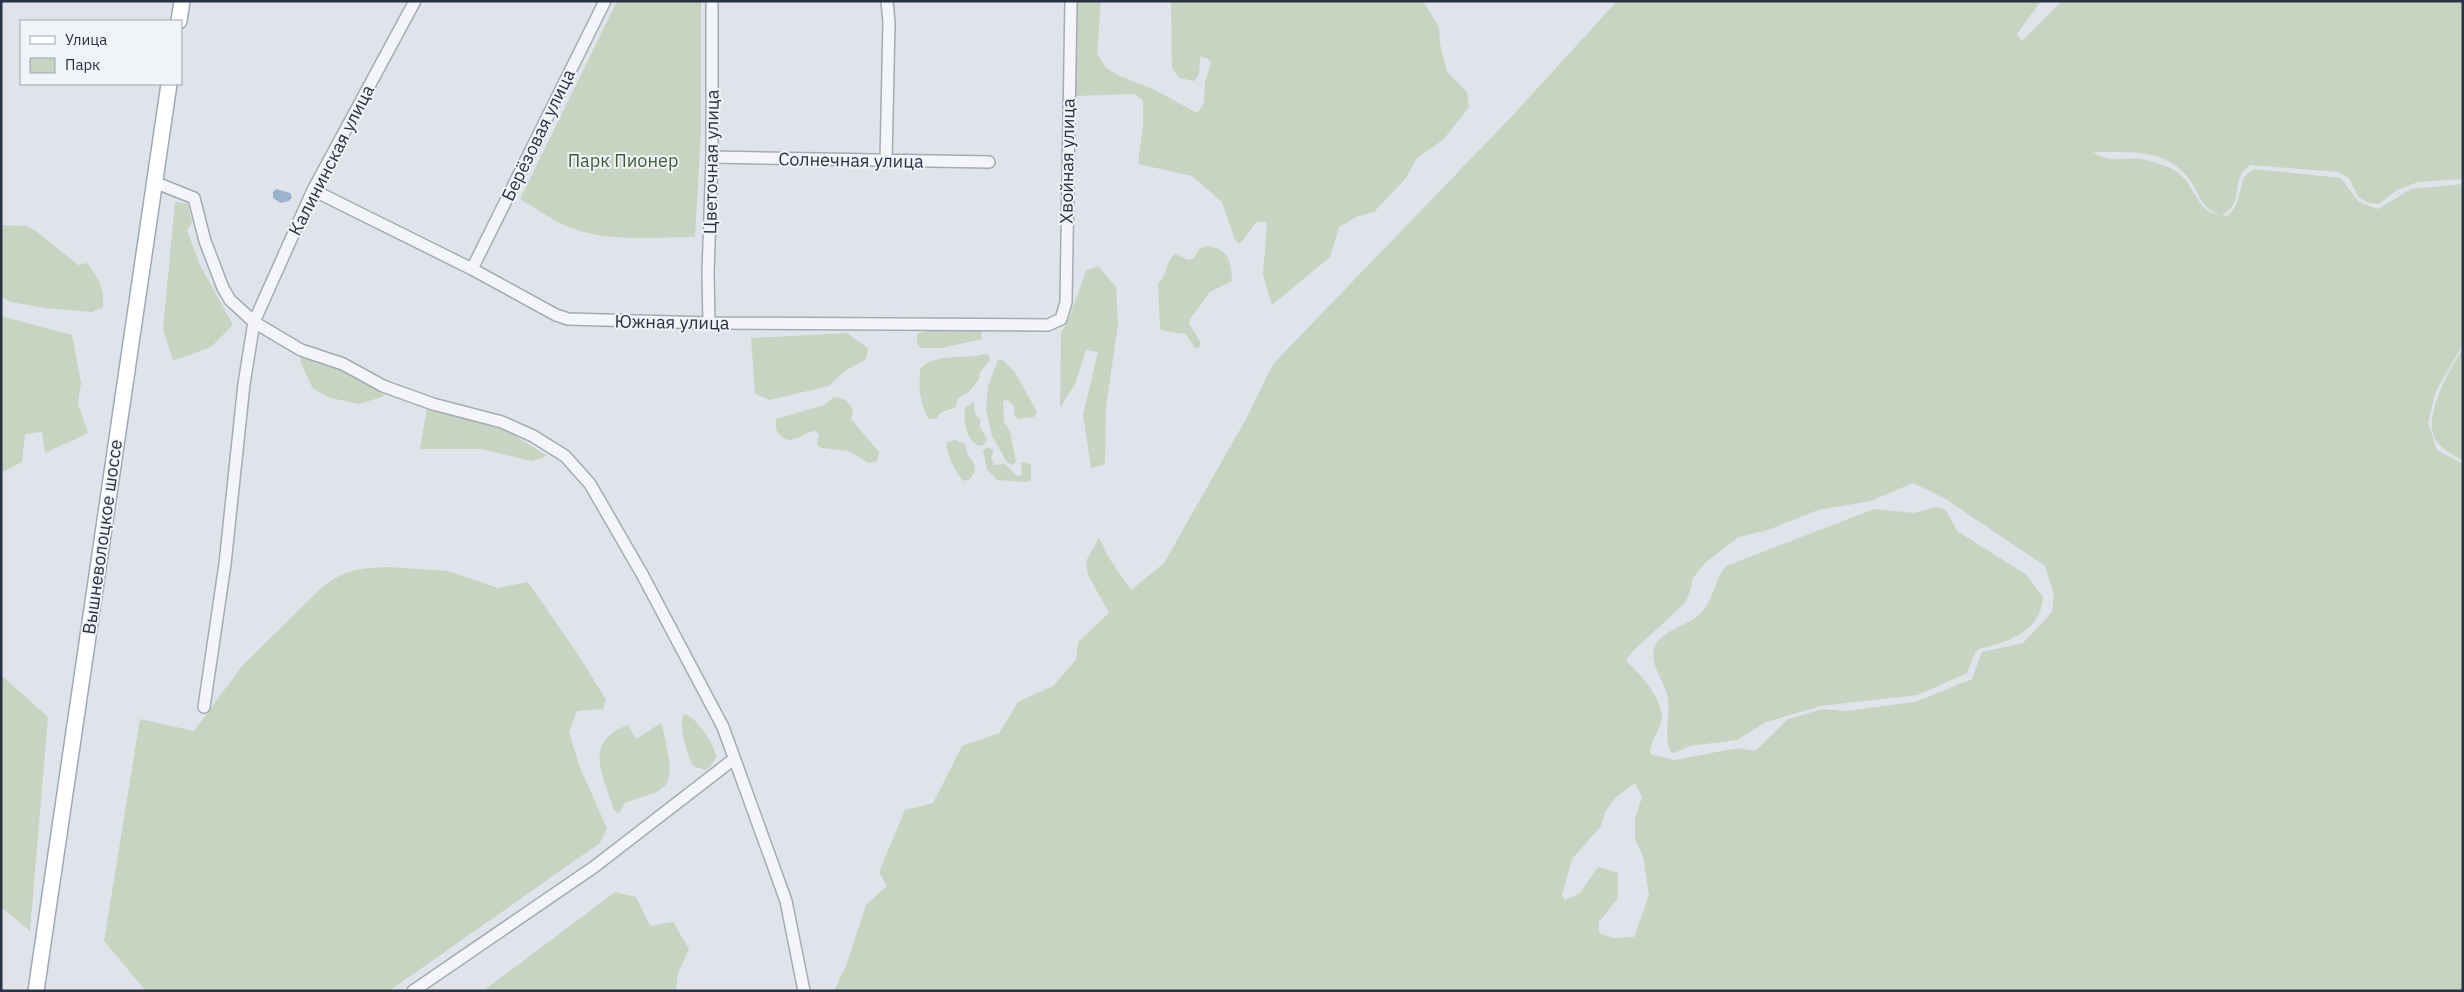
<svg xmlns="http://www.w3.org/2000/svg" width="2464" height="992" font-family="'IBM Plex Sans',sans-serif">
<style>
.green{fill:#c6d4c1;fill-rule:evenodd}
.water{fill:#9ab2cc}
.lines{fill:none;stroke-linecap:round;stroke-linejoin:round}
.minor-casing{stroke:#a5abb4;stroke-width:14}
.major-casing{stroke:#9fa8b6;stroke-width:18}
.minor{stroke:#f3f5f8;stroke-width:11}
.major{stroke:#fff;stroke-width:15}
.labels{text-anchor:middle;dominant-baseline:central;stroke-width:4;stroke-linejoin:round;paint-order:stroke}
.street-label{font-size:18px;fill:#283242;stroke:#f0f3f7}
.park-label{font-size:18px;fill:#3d5f35;stroke:#f0f3f7}
</style>
<rect width="100%" height="100%" fill="#e0e4ea"/>
<path class="green" d="M617,1h84v132l-6,104c-42,0 -93,6 -131,-12 -15,-7 -29,-17 -44,-26z
M1076,1h25l-4,53 9,14 14,8 33,13 44,24 7,-10 1,-21 6,-19 -3,-4 -8,-3 -1,19 -5,6 -15,-3 -7,-10 -1,-67h252l16,26 1,17 7,28 20,20 2,15 -26,33 -26,18 -12,21 -31,33 -18,5 -17,10 -9,30 -58,48 -9,-30 4,-53h-11l-16,22 -5,-4 -13,-38 -30,-26 -54,-12 5,-39v-24l-8,-7 -59,2z
M1617,1h424l-24,33 5,7 40,-40h401v178l-45,3 -21,8 -18,14 -10,-1 -11,-6 -9,-19 -11,-6 -88,-7c-3,3 -9,7 -10,12 -6,18 0,27 -18,38l5,1c20,-16 7,-40 28,-47l86,9 18,24 19,7 33,-20 52,-5v160l-27,47 -8,32 9,27 26,14v527h-1629l12,-25 20,-61 21,-19 -8,-14 26,-62 28,-7 29,-57 37,-13 19,-31 35,-16 23,-26 2,-18 31,-29 -21,-38 -2,-14 13,-23 10,20 22,32 33,-27 82,-144 27,-55 241,-250zM2093,152c33,0 74,-4 96,27 13,17 9,27 31,36 -26,-3 -25,-36 -48,-46 -9,-4 -21,-8 -30,-10 -21,-2 -29,5 -49,-7zM1913,483l31,15 101,68 9,29 -2,17 -29,31 -41,9 -10,27 -57,23 -70,9 -22,-2 -35,10 -33,32 -17,-3 -64,12 -24,-6c0,-14 12,-26 12,-37 -1,-20 -22,-44 -36,-56l7,-10 51,-47 6,-12 3,-14 13,-16 33,-25 29,-7 50,-20 53,-9zM1635,783l7,14 -7,22v20l8,17 6,39 -15,42 -21,1 -14,-5v-11l19,-24v-25l-20,-6 -18,26 -15,7 -3,-5 10,-36 29,-33 4,-14 11,-15z
M175,202l13,2 4,19 -5,7 13,35 33,60 -22,22 -38,14 -10,-32z
M1,225l25,1 10,5 42,34 9,-2c11,15 18,25 16,44l-11,5 -47,-4 -34,-6 -10,-6z
M1207,246c23,3 24,16 25,35l-22,11 -20,27 -1,5 12,19 -2,5h-4l-9,-14 -22,-3 -4,-2 -2,-45c10,-9 7,-22 17,-30l14,6 5,-2 6,-10z
M1098,266l18,21 2,37 -12,83 -1,57 -14,4 -8,-53 15,-63 -12,-2 -11,34 -15,24 1,-75 8,-15 17,-47z
M1,316l71,19 9,48 -3,21 10,29 -43,20 -3,-21 -17,2 -3,28 -21,11z
M981,327l1,12 -40,9h-21l-4,-5v-9l11,-4z
M847,333l21,15 -2,11 -21,12 -16,15 -59,14 -15,-6 -4,-56z
M2463,348v113c-10,-6 -22,-12 -28,-22 -12,-24 15,-70 28,-91z
M300,352l42,13 43,31 -26,8 -28,-6 -18,-9 -12,-26z
M984,354l5,1 1,5 -10,12 -1,7 -9,12 -12,7 -2,9 -16,6 -4,6h-7c-10,-17 -10,-30 -9,-50 16,-17 44,-9 64,-15z
M998,360h5l12,12 22,40 -3,5 -16,2 -4,-4v-9l-6,-6 -5,1 1,21 6,9 6,31 -4,3 -5,-3 -15,-26 -6,-26 2,-24z
M838,397l9,4 6,9 -2,9 28,33 -2,9 -8,2 -20,-12 -27,-3 -5,-3 2,-11 -4,-3c-12,0 -23,18 -36,3 -4,-5 -4,-9 -3,-15l48,-14 9,-7z
M974,401l1,12 6,8 -2,5 8,13 -2,5 -6,2c-13,-7 -16,-24 -14,-38z
M427,407l68,16 52,33 -15,5 -50,-12h-62z
M955,440l10,4 3,11 7,10 -1,8 -4,6 -6,2c-7,-4 -20,-33 -17,-39z
M987,447l7,3 -3,8 3,7 11,-1 12,12 5,-1 -1,-12 4,-1 6,3v15l-4,2 -30,-2 -10,-11 -4,-18z
M1935,507l10,2 12,22 70,44 16,22c-2,35 -35,45 -64,52l-4,4 -8,20 -49,22 -97,11 -55,16 -29,18 -47,6 -16,7 -4,-2c-7,-18 2,-39 -3,-57 -4,-15 -19,-31 -12,-48 6,-14 31,-21 43,-30 15,-12 16,-36 28,-50l148,-57 40,4z
M387,567l61,4 50,17 30,-6 53,77 25,41 -3,9 -26,2 -8,21 10,33 28,64 -7,14 -211,148h-243l-42,-50 36,-222 54,12 48,-65 78,-77c24,-19 37,-21 67,-22z
M1,675l47,42 -18,214 -29,-24z
M684,714c11,1 32,32 32,43l-6,10 -5,3 -12,-4c-6,-12 -15,-39 -9,-52z
M661,723c4,10 4,20 7,30 8,41 -12,38 -43,50l-5,9 -2,1 -4,-3c-11,-35 -32,-68 14,-85l8,14z
M615,892l21,5 14,29 23,-4 16,27 -11,24 -2,18h-193z"/>
<path class="water" d="M276,189l14,4 2,4 -3,4 -8,2 -8,-5v-6z"/>
<g class="lines">
<defs>
<path id="minor" d="M712,157l277,5
M886,161l3,-139 -2,-21
M154,182l40,16 11,43 18,47 7,12 24,22 47,28 42,14 40,22 50,18 69,18 31,14 32,20 25,28 52,90 81,153 63,174 18,90
M313,190l159,79 84,46 12,4 141,4 339,2 13,-6 5,-17 5,-301
M472,269l133,-268
M709,323l-1,-50 4,-116v-156
M204,707l21,-143 19,-180 10,-62 59,-132 102,-189
M413,991l181,-124 140,-108"/>
<path id="major" d="M179,21l3,-20
M36,991l133,-907"/>
</defs>
<use href="#minor" class="minor-casing"/>
<use href="#major" class="major-casing"/>
<use href="#minor" class="minor"/>
<use href="#major" class="major"/>
</g>
<g class="labels">
<g class="street-label">
<text transform="translate(538 135) rotate(-64)">Берёзовая улица</text>
<text transform="translate(331 160) rotate(-63)">Калининская улица</text>
<text transform="translate(851 160) rotate(1)">Солнечная улица</text>
<text transform="translate(1067 161) rotate(-89)">Хвойная улица</text>
<text transform="translate(711 162) rotate(-89)">Цветочная улица</text>
<text transform="translate(672 322) rotate(1)">Южная улица</text>
<text transform="translate(102 537) rotate(-82)">Вышневолоцкое шоссе</text>
</g>
<g class="park-label">
<text x="623" y="160">Парк Пионер</text>
</g>
</g>
<rect width="2464" height="992" fill="none" stroke="#283242" stroke-width="5"/>
<rect x="20" y="20" width="162" height="65" fill="#f0f3f7" stroke="#a0a6af"/>
<rect x="30" y="36" width="25" height="8" fill="#ffffff" stroke="#a0a6af"/>
<text x="65" y="45" font-size="15" fill="#283242">Улица</text>
<rect x="30" y="58" width="25" height="15" fill="#c6d4c1" stroke="#a0a6af"/>
<text x="65" y="70" font-size="15" fill="#283242">Парк</text>
</svg>
